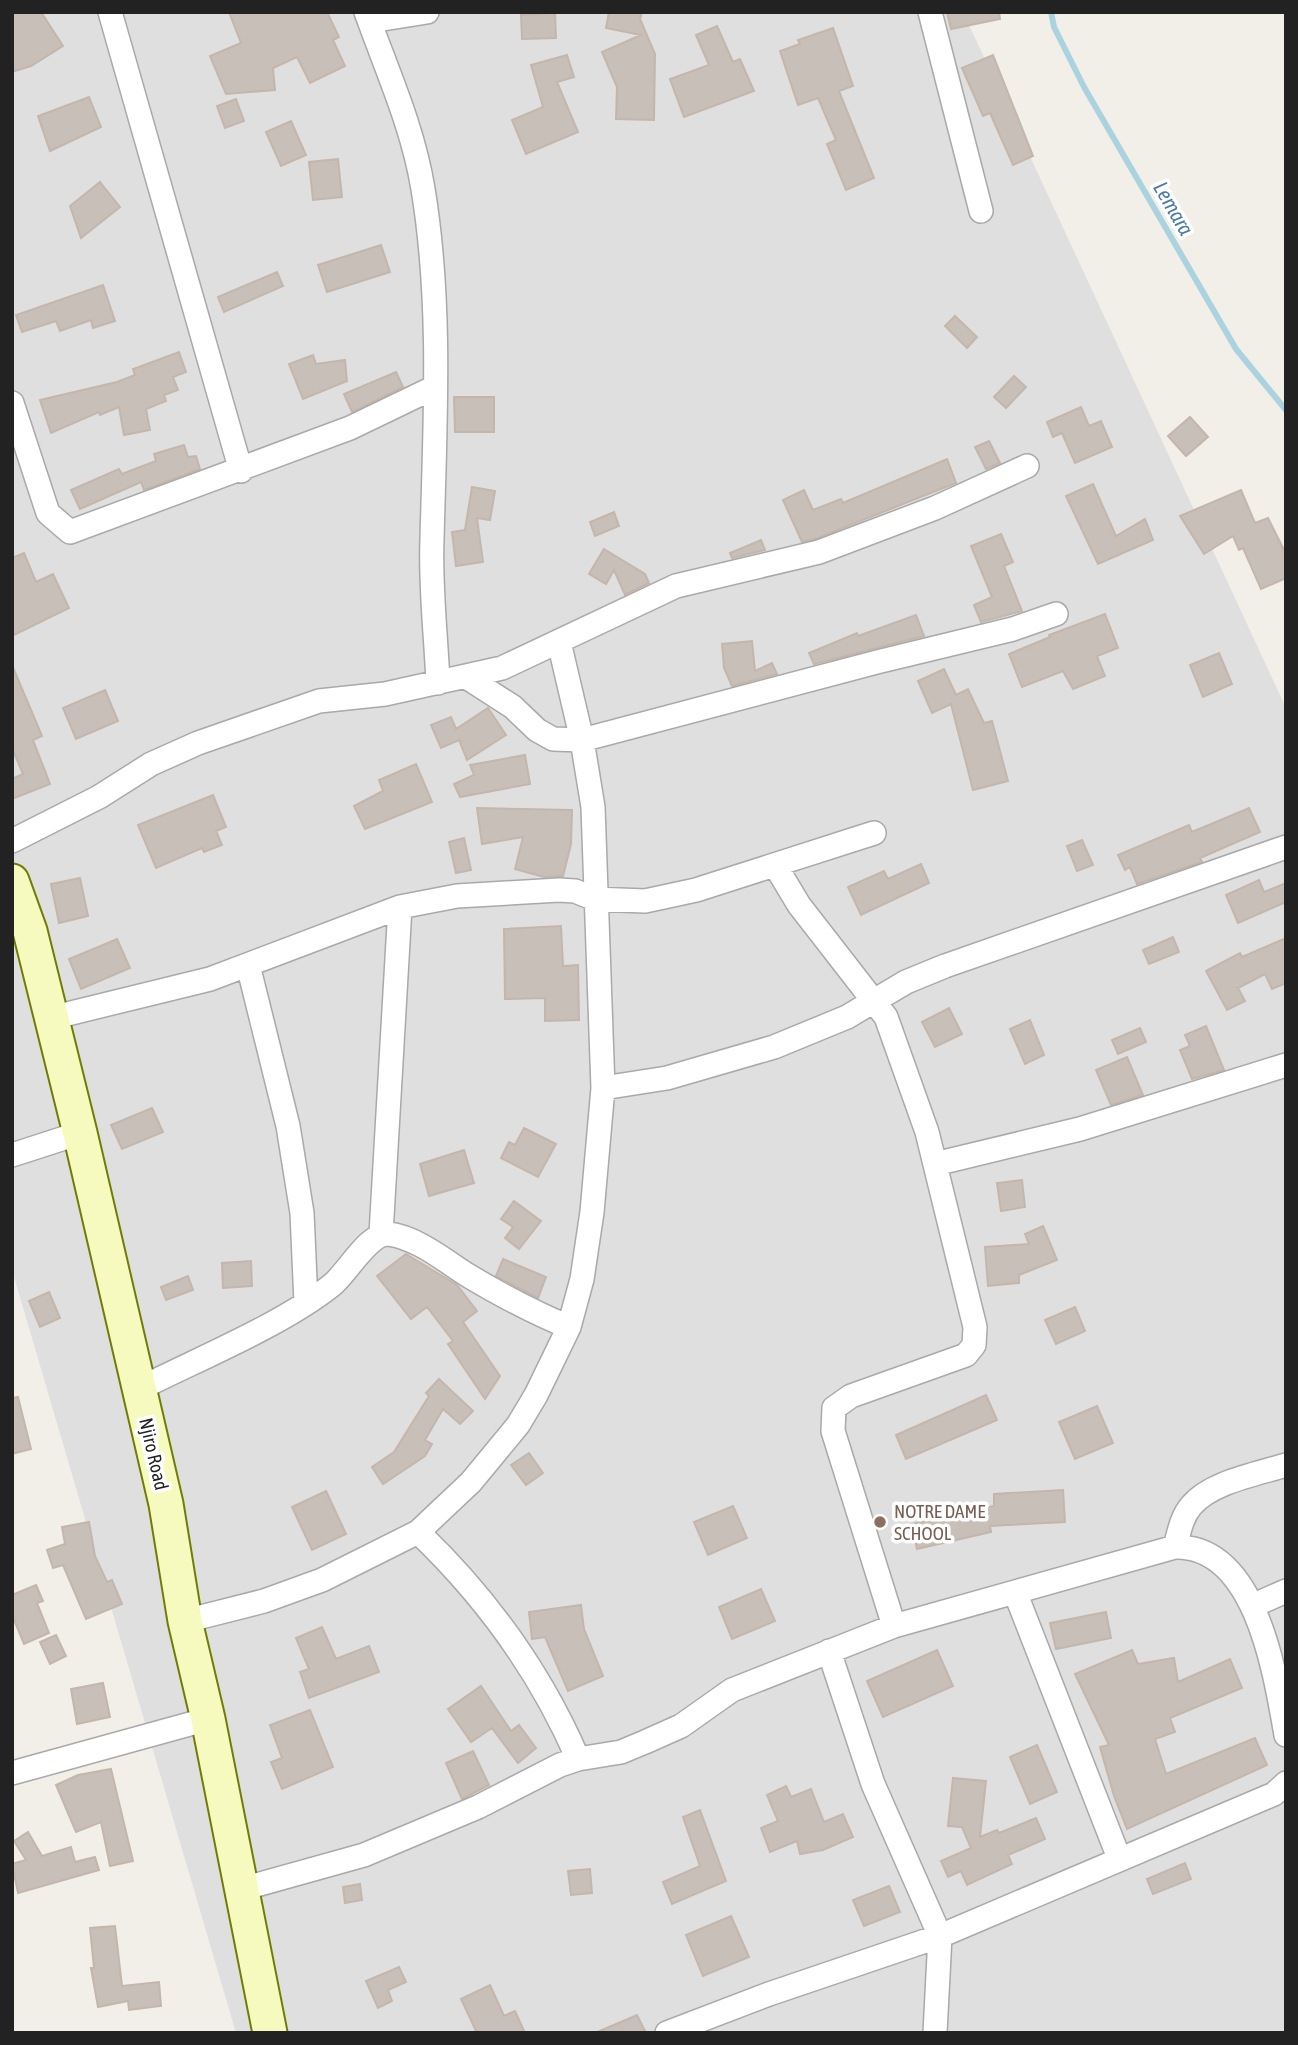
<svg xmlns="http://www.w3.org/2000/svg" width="1298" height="2045" font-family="'Asap Condensed',sans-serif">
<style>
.residential{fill:#e0dfdf}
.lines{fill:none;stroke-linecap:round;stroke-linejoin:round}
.stream{stroke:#aad3df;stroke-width:6}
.building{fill:#c7bfb8;stroke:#c4b6ab;stroke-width:2}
.street-casing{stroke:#a9a9a9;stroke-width:26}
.secondary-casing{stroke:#707d05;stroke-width:37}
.street{stroke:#fff;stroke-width:23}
.secondary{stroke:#f7fabf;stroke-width:33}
.education-dot{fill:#8d6e63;stroke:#fff;stroke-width:2.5}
.labels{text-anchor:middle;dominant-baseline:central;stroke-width:7;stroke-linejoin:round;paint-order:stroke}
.street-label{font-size:19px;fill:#222;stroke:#fff}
.education-label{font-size:19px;fill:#785e54;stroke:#fff;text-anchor:start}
.water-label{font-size:21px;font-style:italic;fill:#4a7aab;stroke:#fff}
</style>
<rect width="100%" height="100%" fill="#f2efe9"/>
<path class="residential" d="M12,12h951l323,696v1325h-1050l-224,-763z"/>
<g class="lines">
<path class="stream" d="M1051,12l3,15 30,60 152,262 50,61"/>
</g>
<path class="building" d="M12,12h29l22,34 -32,20 -19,6z
M229,12h98l12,25 -6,3 12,26 -35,17 -13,-26 -24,11 2,22 -49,4 -16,-38 31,-13z
M609,12h33l-2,7 15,35 -1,66 -38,-1 1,-32 -15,-35 39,-17 -35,-7z
M947,12h52l1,7 -49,10z
M555,13l1,25 -34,1 -1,-24z
M717,26l16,36 7,-3 14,32 -70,26 -14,-38 39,-14 -13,-30z
M833,28l20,58 -14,5 35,87 -28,12 -19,-46 9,-4 -18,-42 -20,7 -18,-54 20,-7 -2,-4z
M567,55l7,22 -17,5 21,50 -52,22 -14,-34 31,-13 -12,-42z
M993,55l40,101 -20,9 -23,-52 -7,3 -21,-48z
M89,97l12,30 -51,24 -12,-35z
M236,99l8,22 -19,7 -8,-22z
M291,121l15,34 -25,11 -15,-34z
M338,159l4,38 -29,3 -4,-38z
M100,182l20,25 -39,31 -11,-32z
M381,245l9,27 -63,20 -9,-27z
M277,272l6,14 -59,26 -6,-15z
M103,285l12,36 -22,7 -2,-8 -31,11 -4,-10 -34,11 -6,-17z
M955,316l22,21 -10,11 -22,-22z
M179,352l7,20 -13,5 5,13 -14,5 2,6 -20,8 4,21 -26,5 -5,-28 -19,8 -1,-3 -48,21 -11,-33 77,-18 18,-7 -2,-6z
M313,355l3,9 29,-4 2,21 -44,18 -14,-35z
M396,372l7,15 -51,25 -8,-18z
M1014,376l12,11 -20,21 -12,-11z
M454,397h40v35h-39z
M1081,407l8,19 12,-5 11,26 -37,16 -13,-30 -9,4 -6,-15z
M1190,417l18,20 -22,19 -18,-20z
M989,441l11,22 -14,6 -11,-22z
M184,445l4,12 8,-1 4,13 -56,21 -3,-8 -61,27 -9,-19 48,-21 3,5 34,-13 -2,-7z
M947,459l9,24 -141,56 -13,3 -19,-42 21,-10 9,20 28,-11 2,4z
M1093,484l23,52 29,-17 8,21 -55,24 -32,-68z
M472,487l23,4 -5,29 -13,-2 6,44 -27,4 -4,-34 13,-2z
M1241,490l14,33 13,-5 18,36v24l-25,11 -18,-41 -4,2 -6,-14 -29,18 -24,-38z
M614,512l5,14 -24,10 -5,-14z
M1001,534l12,28 -9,4 18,45 -41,11 -7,-17 18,-8 -21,-51z
M761,540l4,10 -33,8 -2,-5z
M604,549l41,25 4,9 -24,12 -11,-25 -8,14 -17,-10z
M24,553l12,29 17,-8 16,34 -57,28v-78z
M1105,614l13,34 -21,8 8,20 -32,13 -10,-18 -41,16 -13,-33 41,-17 -1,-2z
M916,615l8,21 -110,28 -5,-11 48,-20 1,3z
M752,641l3,30 17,-8 5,11 -45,12 -8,-18 -2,-24z
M1219,653l13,31 -29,13 -13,-32z
M12,665l30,71 -9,4 17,44 -38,15v-20l11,-5 -11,-26z
M944,669l12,26 12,-6 16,34 8,-2 16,60 -35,9 -22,-86 -19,9 -14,-32z
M105,690l13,31 -42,18 -13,-31z
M488,708l18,27 -39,25 -8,-20 -18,8 -10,-23 20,-8 5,12z
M525,755l5,29 -70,13 -6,-13 20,-9 -4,-10z
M416,764l16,38 -67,27 -11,-23 29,-15 -4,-11z
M213,795l13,32 -10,4 6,14 -18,7 -2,-4 -46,20 -18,-43z
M477,808l95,2 -1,34 -8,32 -19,1 -29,-8 8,-32 -41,7z
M1249,808l11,24 -60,26 2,4 -65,22 -7,-17 -5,3 -7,-15 71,-30 3,7z
M464,838l7,32 -15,3 -7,-31z
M1082,840l11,25 -16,6 -10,-25z
M921,864l8,19 -68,32 -13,-28 36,-16 4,8z
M80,878l8,38 -29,7 -8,-39z
M1259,880l5,12 22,-9v19l-48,21 -12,-28z
M561,926l2,40 15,-1 1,55 -34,1v-23l-40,1 -1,-70z
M1173,937l6,15 -30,12 -6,-14z
M1286,938v45l-14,6 -7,-15 -27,14 7,13 -18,9 -21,-39 34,-18 2,4z
M117,939l13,29 -49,21 -12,-30z
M949,1008l13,26 -27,13 -13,-25z
M1030,1020l14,35 -19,9 -15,-35z
M1206,1026l18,44 -32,9 -12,-29 10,-4 -5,-11z
M1140,1028l6,14 -28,12 -6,-14z
M1127,1057l16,38 -32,10 -15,-35z
M152,1108l11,24 -41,17 -11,-24z
M524,1128l32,16 -18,33 -37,-19 8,-16 6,3z
M464,1150l10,33 -45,13 -9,-32z
M1022,1180l3,27 -24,4 -4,-28z
M514,1201l27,20 -22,28 -14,-11 8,-11 -12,-8z
M1043,1226l14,34 -38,15v8l-31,3 -3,-39 44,-3 -4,-10z
M406,1254l51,31 20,26 -14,11 37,54 -15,23 -37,-55 5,-3 -26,-34 -16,12 -34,-43z
M503,1259l43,18 -8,21 -42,-22z
M251,1261l1,25 -29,2 -1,-25z
M188,1276l5,14 -27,10 -5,-13z
M49,1292l11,26 -20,9 -11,-26z
M1075,1307l10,24 -29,13 -11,-24z
M439,1379l34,32 -13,13 -17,-15 -18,31 7,4 -7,12 -42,28 -11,-17 22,-15 35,-56 -3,-3z
M986,1395l11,25 -91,39 -10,-24z
M18,1397l13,52 -19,5v-56z
M1097,1406l16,37 -38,16 -16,-37z
M529,1453l14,20 -17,12 -15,-20z
M1063,1490l2,32 -75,4 1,6 -74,17 -5,-25 82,-18v-12z
M326,1491l20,43 -34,16 -20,-43z
M733,1506l14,32 -39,17 -14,-33z
M89,1522l6,34 12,26 5,-2 10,24 -36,15 -23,-54 -10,3 -6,-18 18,-6 -3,-17z
M36,1585l7,16 -6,2 12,30 -25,11 -12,-29v-20z
M761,1589l14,32 -43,18 -13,-32z
M581,1605l3,24 19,47 -35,15 -23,-54 -13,2 -3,-27z
M1106,1612l5,26 -55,11 -6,-26z
M322,1627l14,32 33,-13 10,26 -70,26 -9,-26 9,-3 -13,-31z
M56,1635l10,21 -16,8 -10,-22z
M937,1650l16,36 -70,31 -16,-36z
M1132,1650l6,14 36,-6 4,24 52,-23 12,29 -72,30 5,14 -20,7 11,35 89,-36 12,27 -140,64 -13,-33 -14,-49 9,-2 -34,-71z
M103,1683l7,34 -33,7 -6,-35z
M481,1686l30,45 8,-6 17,23 -18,15 -26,-35 -21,14 -23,-33z
M310,1710l23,57 -51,22 -11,-27 11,-4 -12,-33z
M1037,1745l20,47 -27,12 -20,-47z
M473,1751l16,34 -27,14 -16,-36z
M111,1769l22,92 -23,5 -9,-44 -25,10 -20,-47 22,-10z
M953,1778l33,3 -6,56 17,-7 2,3 37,-15 9,21 -37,16 4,9 -45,21 -6,-14 -13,6 -7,-16 30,-13 -9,-21 -14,-1z
M786,1786l5,11 20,-8 13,33 19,-8 10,23 -30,13 -23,4 -3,-13 -27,11 -9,-24 17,-7 -11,-26z
M700,1810l26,71 -54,23 -9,-22 37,-16 -17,-49z
M28,1832l14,24 29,-9 4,15 20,-5 4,13 -81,23 -6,-29 14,-4 -12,-19z
M1185,1863l6,16 -38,15 -6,-15z
M590,1869l2,24 -21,2 -3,-24z
M360,1884l2,16 -17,3 -2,-16z
M889,1886l11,26 -36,14 -11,-26z
M731,1916l18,41 -46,19 -17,-41z
M115,1926l7,60 37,-4 2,24 -32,4 -1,-9 -30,6 -7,-39h3l-4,-40z
M399,1967l7,15 -18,8 4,11 -14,7 -12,-27z
M490,1985l14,31 11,-5 10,22h-48l-16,-34z
M637,2015l9,18h-51z"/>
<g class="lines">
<defs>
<path id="street" d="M110,12l131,459
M366,12c21,59 47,115 57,177 19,115 12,234 9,350 -2,48 4,96 6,144
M930,12l51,199
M367,15l16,4 44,-7
M12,403l36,110 22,19 280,-104 85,-41
M468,678l45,29 24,23 16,9 29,1 295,-78 136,-33 43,-15
M12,841l87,-44 52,-33 47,-21 121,-42 66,-7 117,-26 174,-82 143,-34 116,-44 92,-42
M775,865l24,40 87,112 41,115 48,195 -1,18 -8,10 -115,41 -17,12 -1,23 61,195
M248,965l40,161 14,87 4,90
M51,1018l159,-39 190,-72 57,-11 102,-6 16,1 20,8 50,2 51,-11 178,-57
M603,1088l64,-10 107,-31 73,-30 59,-35 39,-16 341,-119
M12,1155l68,-22
M935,1164l145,-35 206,-64
M381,1234l19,-327
M139,1389c59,-30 143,-64 193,-104 16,-13 37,-53 57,-51 29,4 56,27 80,42 32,19 65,37 100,51
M418,1532c69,66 122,139 160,227
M1175,1547c4,-14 6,-29 16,-41 20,-24 66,-32 95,-41
M1015,1592l104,266
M1252,1606l34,-15
M185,1621l79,-20 58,-21 96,-48 53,-50 47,-57 18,-30 33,-68 13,-48 10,-67 11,-124 -10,-281 -11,-67 -23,-98
M829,1651l44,133 67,152 -5,97
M12,1773l196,-54
M242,1889l122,-34 114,-48 82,-42 18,-6 43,-7 24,-10 36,-16 51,-36 162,-64 281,-79c81,-2 100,126 111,188
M667,2033l102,-39 171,-58 334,-142 12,-11"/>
<path id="secondary" d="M12,881l18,50 50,202 86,371 19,117 23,98 62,314"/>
</defs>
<use href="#street" class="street-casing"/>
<use href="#secondary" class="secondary-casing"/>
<use href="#street" class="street"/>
<use href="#secondary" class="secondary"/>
</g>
<circle class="education-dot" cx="880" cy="1522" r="7"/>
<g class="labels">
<g class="street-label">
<text transform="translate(154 1454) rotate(77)">Njiro Road</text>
</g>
<g class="education-label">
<text x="894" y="1511">NOTRE DAME<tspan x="894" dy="22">SCHOOL</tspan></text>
</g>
<g class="water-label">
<text transform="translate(1174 208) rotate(60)">Lemara</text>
</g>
</g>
<rect width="1298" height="2045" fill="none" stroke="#222222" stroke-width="28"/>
</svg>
